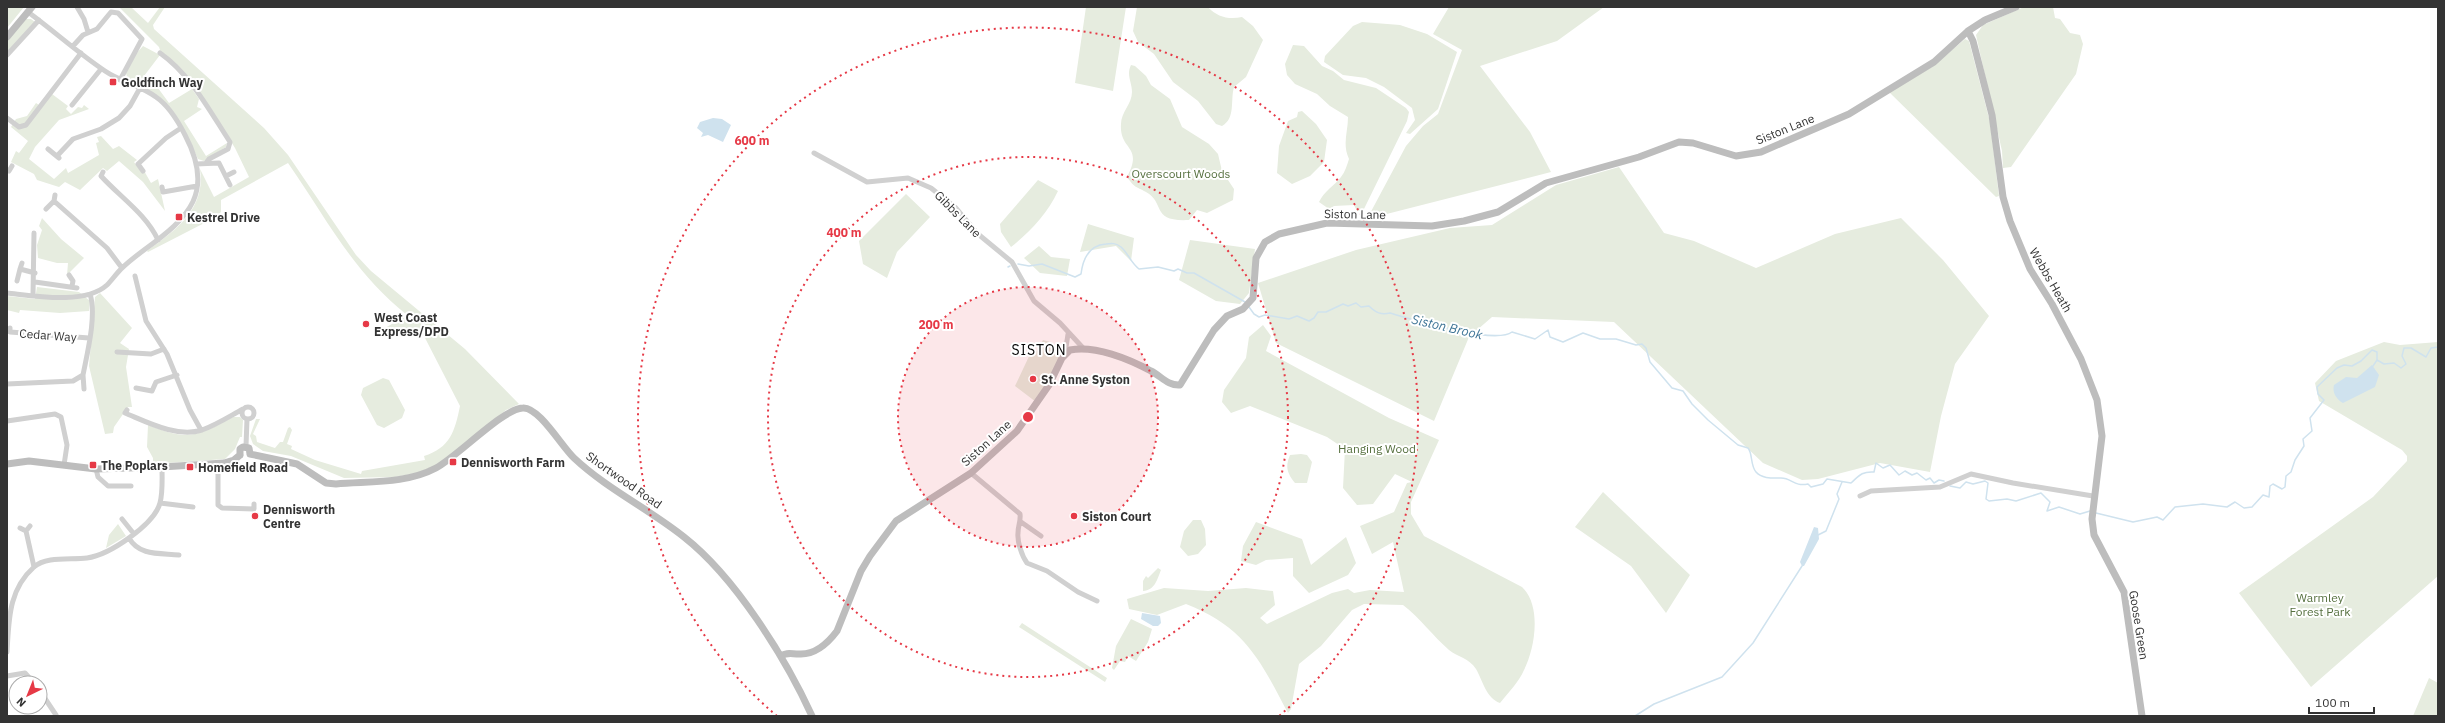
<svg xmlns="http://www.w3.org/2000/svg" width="2445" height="723" font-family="'IBM Plex Sans',sans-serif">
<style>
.green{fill:#e6ecdf}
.water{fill:#cfe2ee}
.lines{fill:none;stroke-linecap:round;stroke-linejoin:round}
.stream{stroke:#cfe2ee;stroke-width:1.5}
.street{stroke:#d0d0d0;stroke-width:5}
.secondary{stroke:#bdbdbd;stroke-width:7}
.ring{fill:none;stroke:#e63946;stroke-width:2;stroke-dasharray:2 4}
.poi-dot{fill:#e63946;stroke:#fff;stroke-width:1.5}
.labels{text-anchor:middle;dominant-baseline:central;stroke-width:4;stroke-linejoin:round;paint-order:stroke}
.poi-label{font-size:12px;font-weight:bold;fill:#333;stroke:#fff;text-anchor:start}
.street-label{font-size:12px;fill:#333;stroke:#fff}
.park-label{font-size:12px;fill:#56703f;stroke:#fff}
.water-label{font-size:13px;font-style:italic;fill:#3f7597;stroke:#fff}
.quarter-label{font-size:14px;letter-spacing:1px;fill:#000;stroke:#fff}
.centre{fill:#e63946;stroke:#fff;stroke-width:2}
.ring-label{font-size:12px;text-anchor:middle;font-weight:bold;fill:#e63946;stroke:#fff;stroke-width:4;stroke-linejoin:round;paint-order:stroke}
</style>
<rect width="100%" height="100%" fill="#fff"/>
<path class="green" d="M7,7h17l-17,21z
M119,7h12l17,16 12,-16h5l-12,18 1,4 110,99 24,27 68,100 15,16 94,78 54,55 -13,6 -52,44 -18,12 -20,7 -21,4 -51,1 -53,-22 -28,-5 -10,-7 -3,-8 6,-17h4l-7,15 3,2 1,6 18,6 5,-6h3l5,-14 2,-1 2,3 -5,14 5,2 -1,3 24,11 46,14 1,-3 63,-11 -1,-4c26,-8 31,-25 36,-50l-36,-70 -7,-4 -32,-4 22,-13c-55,-44 -80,-96 -119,-152l-67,37v12l-5,5 -68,35 -1,-1c29,-21 59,-42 53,-82l14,28 35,-20 -14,-29 -27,-43 -47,-52 -2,-6z
M1086,7h40l-13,84 -38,-8z
M1137,7h71c9,10 21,13 34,10l11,9 10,14 -17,37 -12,10c-4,14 2,31 -12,39l-6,-2 -18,-23 -25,-19 -19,-28 -16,-12 -5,-11z
M1449,7h155l-47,34 -77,25 50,66 21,40 -184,47 39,-73 17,-20 15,-12 24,-64 -29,-16z
M2024,7h29l2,11 5,1 10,14 10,2 3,9 -7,30 -65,93 -8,1 -1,-17 -26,-116 7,-10z
M26,19h5l4,3 -28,30v-11z
M1362,22l38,3 27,9 30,18 -19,57 -28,25 -4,-1 9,-13 -3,-12 -28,-21 -18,-9 -23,-3 -19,-13 1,-6 28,-30z
M1965,39l4,2 21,81 9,74 -3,1 -107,-105 43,-25z
M1293,45l11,1 18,20 11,5 11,9 32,8 30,20 3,4 -2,9 -44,90h-6l-3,-6 -20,1 -5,3 -10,-7c5,-11 15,-16 22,-25 4,-5 6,-12 8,-18 -7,-15 -1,-27 -1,-42l-18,-11 -13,-12 -22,-10 -8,-9 -2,-11z
M143,46l17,9 -16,21 14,12 11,15 23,-14 7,10 -2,8 5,2 -18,12 22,35 21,-13 -1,4 -22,14 -6,-2c-19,-41 -25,-61 -70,-78l-2,-8 8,-17z
M1131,65l4,1 11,10 5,9 19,14 12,28 27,17 9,10 4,17 12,18 -1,11 -26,13 -10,-3 -8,10c-39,2 -23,-17 -43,-28 -11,-6 -11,-4 -19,-15 17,-32 -8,-26 -6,-53 0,-12 11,-20 11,-32 0,-10 -6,-17 -1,-27z
M52,94l16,12 -2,3 5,5 7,-7 4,1 2,-3 5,4 -30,11 -24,27 -6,12 25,20 12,-11 2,5 31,-18 -3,-12 3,-1 -2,-5 4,-1 12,13 6,-3 18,14 -3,2 6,8 3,-1 8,14 7,-4 7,32 -22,-29 -24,-21 -12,10 -4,-3 -23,22 -15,-8 -6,5 -22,-7 -3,-6 -23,-12 5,-11 3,2 9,-12 -17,-14 5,-8 11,-3 9,-13 6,4z
M1302,111l14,13 11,16 -3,22 -14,14 -18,8 -15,-11 2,-27 9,-25 9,-4 1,-5z
M1619,167l45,66 30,8 62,27 79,-34 66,-16 42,42 46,56 -34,48 -14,52 -11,56 -50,-9 -62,16 -16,1 -39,-17 -149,-141 -122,-5 -23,20 -35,84 -158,-78 -18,-60 98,-33 94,-22 42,-3 64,-40z
M1038,180l20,11c-11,23 -27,40 -47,56l-10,-15 -1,-8z
M906,194l24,23 -33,35 -10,26 -24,-14 -4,-23z
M42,218l19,21 23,19 -17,17 1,-12h-11l-19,-5 -1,-13 5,-15 -3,-4z
M1088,224l46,14 -3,23 -15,-15 -36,6z
M1190,240l65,9 -6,44 -9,11 -24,-3 -37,-21z
M1039,246l12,11 19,2 -3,17 -27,-3 -16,-15z
M37,287l42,5 11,9 -1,10 -29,2 -40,-3 -1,3 -12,-3v-14l28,3z
M100,293l32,35 -12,15 9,6 -3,18 6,40h-4l-14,20 -1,6 -8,1 -16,-68 6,-69z
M1263,325l8,11 -5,15 123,67 50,22 -28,62v12l13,22 98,51c20,19 13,61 2,83 -5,12 -16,23 -24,33 -14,-5 -17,-22 -24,-34 -7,-11 -18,-12 -27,-19 -16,-14 -29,-32 -46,-45l-39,-1 -12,6 -31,36 -22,18 -8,45 -3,4c-28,-53 -43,-86 -102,-109l-29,11 -28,-6 -2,-10 37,-11 44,3 38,-3 27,3 2,14 -15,13 7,6 65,-31 16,-4 6,4 16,-3 34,2 -11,-50 -21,12 -12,-28 34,-14 13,-29 5,-1 -17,-8 -22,30 -16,1 -14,-17 2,-39 -18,-12 -77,-31 -19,7 -9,-11 2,-12 22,-32 3,-21z
M1043,340l7,2 12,10 -11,25 -15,25 -21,-16 17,-36 5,1z
M2384,342l16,3 38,-3v234l-127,111 -72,-94 134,-96 34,-36v-5l-5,-6 -83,-49 -4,-18 21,-22z
M383,378l6,2 16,30 -3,8 -18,10 -7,-3 -16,-30 2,-7z
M233,417h7l3,3 -1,17h-2l-5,12 -10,10 -72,5v-6l-6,-11 1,-22c40,16 48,12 85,-8z
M1301,454l6,1 5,7 -5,21h-12c-8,-10 -10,-16 -5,-28z
M1603,492l87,83 -24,38 -35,-47 -56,-39z
M1193,520h8l4,9 1,16 -8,9 -10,2 -8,-9 4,-16z
M1256,522l46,17 9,26 35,-28 10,26 -8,12 -39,18 -16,-17v-18l-27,2 -10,5 -15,-4 2,-15z
M118,524l8,12 -20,12 3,-13z
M1158,568l3,2c-4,10 -6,20 -18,21v-10l3,-5 2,2z
M1131,619l21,10 -4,13 -12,19 -8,-5 -3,6 -5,-1 -6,9 -2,-2 4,-22z
M1022,623l85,55 -2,4 -86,-55z
M2429,678l9,5v33h-25z"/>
<path class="water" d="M713,118l9,1 9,6 -8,17 -15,-7 -7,2 2,-4 -6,-5 3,-6z
M2372,365l7,10 -4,12 -32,16c-7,-4 -11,-11 -9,-18l12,-8 11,1z
M1814,527l4,1 1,11 -15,27h-2l-2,-4z
M1142,613l18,3 1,7 -3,3h-5l-12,-7z"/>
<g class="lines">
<path class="stream" d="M1018,264l11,2 13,-2 33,13 6,-3c2,-16 9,-29 25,-30 6,-1 10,-1 15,3 7,6 10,16 18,22l19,-2 16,4 4,-2 9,4h7l51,29
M1008,267l2,-1
M1249,307l5,7 5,3 6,-2 24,4 8,-3 12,5 5,-3 4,-6h8l17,-8 5,2 8,-3 5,4 8,-1c7,7 12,9 21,7 24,7 105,32 122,19l23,7 13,-9 2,7 13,5 20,-9 17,6h16l20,6 6,-1 4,4 4,14 22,26 11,3 9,13 16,16 30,25 10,3c5,6 2,17 8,24 6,7 17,6 25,6 11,0 13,9 27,6l3,3 12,-3 4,-5 24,4c7,-6 10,-12 23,-11l2,-9 7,5 7,-3 9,10 6,-4 7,4 5,-2 9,7 4,-2 4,5 5,-3 5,1
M2373,366l4,-6 7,4 10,-1 7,5 5,-4 -4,-8 2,-8h7l15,9 5,-9 7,-1
M1950,486l10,2 6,-6 7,2 12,-3 3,2 -2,16 3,2 18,-2 9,2 25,-8 9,9 -3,9 12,-4 21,7 10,-3
M2096,513l37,9 24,-5 6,3 12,-13 28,-3 24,3 8,-5 9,6 8,-1 11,-12 6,2 1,-11 3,-2 9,5 3,-2 1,-11 5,-4 4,-12 9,-14 -1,-7 9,-8 -2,-13 14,-18 -6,-6 -1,-7 20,-19 7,-3 8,1 9,-5 11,-11 5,2v8
M1818,535l8,-4 13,-32 -2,-5 5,-12
M1635,716l19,-12 68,-27 31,-34 49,-77"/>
<path class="street" d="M77,7l7,12 4,13
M73,46l10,-11 14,-6 14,-17 7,1 24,26 -22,41
M160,53c31,22 49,57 70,89l-2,7 -19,10 -3,4
M7,55l32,-35
M72,105l29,-36
M7,118l12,9 7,-2 55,-72
M48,149l11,9
M814,153l53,29 41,-4 23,10 25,20 22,26 34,28 22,39 26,22 24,26
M57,156l16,-17 28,-10 18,-11 11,-12 10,-18
M196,164l23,-1 11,22
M9,171l3,-5
M143,171l-5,-7 28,-26 15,-10
M103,172l-2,4c19,21 45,38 57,64
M226,176l8,-4
M162,187l1,5 34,-6
M54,201l1,-6
M46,209l8,-8 53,47 15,20
M20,269l2,-6
M69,275l4,6 -1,5
M135,276l11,45 21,33 23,56 11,20
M17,281l3,-12 15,4
M35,282l42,6
M7,293c28,3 78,12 100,-8 5,-5 9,-11 14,-16 7,-7 15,-13 23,-19 46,-33 71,-58 41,-115 -7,-14 -16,-29 -29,-38 -16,-12 -35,-15 -51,-26 -27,-18 -51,-40 -77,-59
M33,296l1,-63
M10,328v4l79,6
M117,352l34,2 13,-5
M1065,354l3,-20
M83,375l1,14
M7,384l66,-3 10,-6c4,-21 14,-60 7,-81
M136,388l16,3 4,-9 21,-7
M242 413a6 6 0 1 1 12 0a6 6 0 1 1-12 0Z
M127,410l-2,3c22,9 52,25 77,17 14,-5 28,-14 41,-21
M7,421l48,-7 6,3 6,28 -3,20
M246,446l1,-27
M218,464v41l4,3 32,1v-5
M96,469l2,8 10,9h23
M971,473l49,41c1,7 -2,11 -2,19 -1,9 4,23 9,30l20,8 31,21 19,9
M1860,496l11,-5 69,-4 31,-13 42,9 80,13
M160,503l33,4
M122,519l12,15
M1021,522l20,14
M20,528l6,3 4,-5
M26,531l8,36
M129,538c10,18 31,15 50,17
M7,652c2,-31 1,-62 27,-85 12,-11 36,-7 53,-9 22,-3 67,-33 73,-55 3,-11 2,-25 2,-36
M7,676l18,-3 9,10
M40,691l16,24"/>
<path class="secondary" d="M1968,31l5,10 19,74 11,82 7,24 20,48 22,35 29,55 16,41 5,36 -10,83 2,16 30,57 18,124
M7,37l25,-30
M250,454l47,10 29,19 10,1c33,-3 70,0 100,-16 22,-12 68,-60 87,-60 16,-1 39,39 51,50 33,31 75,51 110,79 51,40 101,120 128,179
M240,455v-6l3,-2 6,1 1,6
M7,464l22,-3 67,8 66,-2 62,-4 10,-3 6,-5
M781,656c6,-4 10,-2 18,-2 16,1 29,-11 38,-23l24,-60 9,-15 26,-35 75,-48 46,-42 32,-46 13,-27 8,-8c25,-5 59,9 81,21 10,5 17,15 29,14l34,-55 13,-14 16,-7 10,-11 3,-40 9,-16 14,-8 48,-11 105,3 32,-5 34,-9 48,-29 93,-26 40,-15 14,1 43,13 25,-4 88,-38 85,-52 34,-31 17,-11 31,-13"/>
</g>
<circle cx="1028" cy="417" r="130" fill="#e63946" fill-opacity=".12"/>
<g class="ring">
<circle cx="1028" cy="417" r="130"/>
<circle cx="1028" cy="417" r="260"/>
<path d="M777 716A390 390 0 1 1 1279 716"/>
</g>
<g class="poi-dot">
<rect x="109" y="78" width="8" height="8" rx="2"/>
<rect x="175" y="213" width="8" height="8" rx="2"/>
<circle cx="366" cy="324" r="4"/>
<circle cx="1033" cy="379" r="4"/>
<rect x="449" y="458" width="8" height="8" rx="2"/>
<rect x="89" y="461" width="8" height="8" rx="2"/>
<rect x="186" y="463" width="8" height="8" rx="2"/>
<circle cx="255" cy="516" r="4"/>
<circle cx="1074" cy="516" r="4"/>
</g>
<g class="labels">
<g class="poi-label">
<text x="121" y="82">Goldfinch Way</text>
<text x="187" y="217">Kestrel Drive</text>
<text x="374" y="317">West Coast<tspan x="374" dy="14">Express/DPD</tspan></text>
<text x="1041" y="379">St. Anne Syston</text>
<text x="461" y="462">Dennisworth Farm</text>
<text x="101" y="465">The Poplars</text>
<text x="198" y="467">Homefield Road</text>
<text x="263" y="509">Dennisworth<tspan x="263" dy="14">Centre</tspan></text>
<text x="1082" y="516">Siston Court</text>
</g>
<g class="street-label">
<text transform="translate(1785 129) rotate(-22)">Siston Lane</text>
<text transform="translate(958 214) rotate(45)">Gibbs Lane</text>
<text transform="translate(1355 214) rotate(1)">Siston Lane</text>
<text transform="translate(2051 280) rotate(60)">Webbs Heath</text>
<text transform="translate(48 335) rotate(4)">Cedar Way</text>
<text transform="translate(986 443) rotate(-42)">Siston Lane</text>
<text transform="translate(624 480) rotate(35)">Shortwood Road</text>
<text transform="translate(2139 625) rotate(81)">Goose Green</text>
</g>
<g class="park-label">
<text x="1181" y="173">Overscourt Woods</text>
<text x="1377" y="448">Hanging Wood</text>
<text x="2320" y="597">Warmley<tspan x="2320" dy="14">Forest Park</tspan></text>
</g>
<g class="water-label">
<text transform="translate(1447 327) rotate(13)">Siston Brook</text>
</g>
<g class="quarter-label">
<text x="1039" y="350">SISTON</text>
</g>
</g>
<circle cx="1028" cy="417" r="6" class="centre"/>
<g class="ring-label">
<text x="752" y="145">600 m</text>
<text x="844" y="237">400 m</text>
<text x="936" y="329">200 m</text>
</g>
<rect width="2445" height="723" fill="none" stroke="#333333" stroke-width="16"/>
<g transform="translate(28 695) rotate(223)"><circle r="19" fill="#ffffff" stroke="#adadad"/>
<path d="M0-3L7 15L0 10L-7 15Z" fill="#e63946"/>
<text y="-6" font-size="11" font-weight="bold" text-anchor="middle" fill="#333333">N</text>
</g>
<path d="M2309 707v6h65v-6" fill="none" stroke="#333333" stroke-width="2"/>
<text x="2315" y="707" font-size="12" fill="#333333" stroke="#ffffff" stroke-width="3" paint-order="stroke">100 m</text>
</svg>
